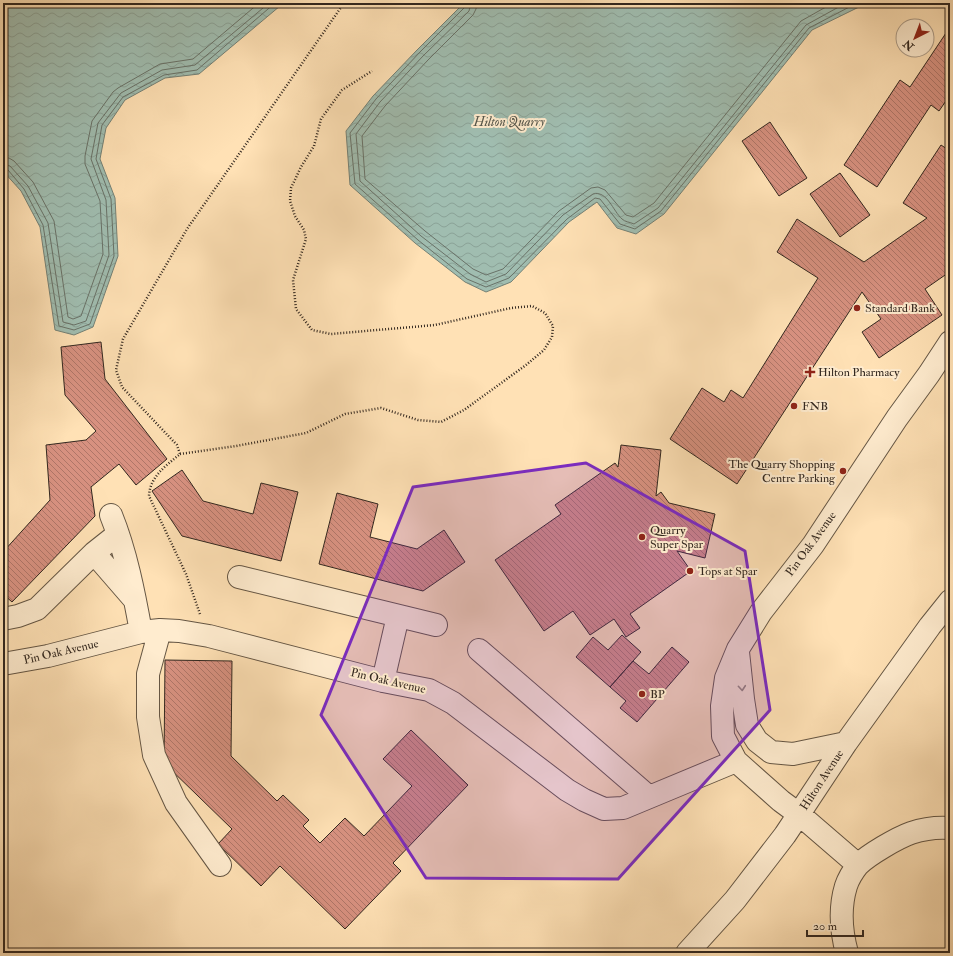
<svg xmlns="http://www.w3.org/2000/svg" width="953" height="956" font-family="'IM FELL Double Pica',serif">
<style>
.water{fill:url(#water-waves);stroke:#748176}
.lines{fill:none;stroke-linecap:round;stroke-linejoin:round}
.shore{stroke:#697268;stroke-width:1}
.building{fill:url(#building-back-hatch);stroke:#32271f}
.minor-casing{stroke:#655644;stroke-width:24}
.path{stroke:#32271f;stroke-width:2.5;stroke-dasharray:1 2;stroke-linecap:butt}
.minor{stroke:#ffeccf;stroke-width:22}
.oneway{stroke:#988a77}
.marked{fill:#7b2cbf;fill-opacity:0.2;stroke:#7b2cbf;stroke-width:3;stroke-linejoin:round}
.poi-dot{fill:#8f2418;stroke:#ffeccf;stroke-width:1.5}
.labels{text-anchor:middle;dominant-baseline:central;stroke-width:4;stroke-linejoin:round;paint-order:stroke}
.poi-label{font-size:12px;fill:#32271f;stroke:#ffeccf;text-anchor:start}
.street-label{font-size:12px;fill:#32271f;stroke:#ffeccf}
.water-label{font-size:13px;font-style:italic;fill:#53544a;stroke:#ffeccf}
</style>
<defs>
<pattern id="water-waves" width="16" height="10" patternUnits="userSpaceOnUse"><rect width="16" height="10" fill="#a0bdb0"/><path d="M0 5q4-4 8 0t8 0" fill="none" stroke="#8aa297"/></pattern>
<pattern id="building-back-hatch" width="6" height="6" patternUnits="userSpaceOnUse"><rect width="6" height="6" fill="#d79180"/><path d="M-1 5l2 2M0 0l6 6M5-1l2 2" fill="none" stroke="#af7668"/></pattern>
</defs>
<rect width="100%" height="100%" fill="#ffe1b5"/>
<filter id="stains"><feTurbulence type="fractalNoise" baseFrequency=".005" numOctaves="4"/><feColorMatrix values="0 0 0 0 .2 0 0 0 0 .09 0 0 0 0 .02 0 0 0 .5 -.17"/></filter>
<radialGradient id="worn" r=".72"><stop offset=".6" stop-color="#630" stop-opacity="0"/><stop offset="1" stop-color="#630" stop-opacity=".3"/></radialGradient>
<path class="water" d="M3,3h275l2,3 -81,68 -34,4 -40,22 -19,28 -6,31 15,39 3,58 -25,71 -19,8 -19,-5 -15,-103 -19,-36 -18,-20z
M464,3h399l-2,3 -49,24 -148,184 -28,20 -19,-6 -20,-26 -28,20 -58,60 -25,10 -21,-10 -50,-39 -65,-58 -4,-54 27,-35 44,-46z"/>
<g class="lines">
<path class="shore" d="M466,3l-1,4 -45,45 -44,47 -26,34 5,51 63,56 49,39 19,8 23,-9 58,-59 28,-21 5,1 20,25 15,5 26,-18 148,-183 48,-25
M471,3l-2,8 -46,45 -43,46 -24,32 4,47 61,55 49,38 16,8 20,-8 57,-59 30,-21c14,-4 20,17 29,25 3,3 8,3 12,5l24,-16 148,-183 40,-22
M477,3l-1,6 -3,6 -45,45 -43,46 -23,30 3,43 60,52 48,38 13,6 17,-6 56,-58 32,-23 7,-1 7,3 21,25 7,2 21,-14 147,-182 32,-18
M3,158h6l5,3 19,21 21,39 14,96 5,2 8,-3 22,-62 -3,-53 -15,-37v-8l7,-35 21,-29 5,-4 42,-24 33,-5 66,-56
M3,164l7,2 18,20 20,37 15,99 11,3 12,-4 23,-66 -3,-55 -15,-41 7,-36 23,-30 41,-23 33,-5 74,-62
M3,169l5,1 16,19 19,36 16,101 15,4 16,-6 24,-68 -3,-57 -15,-40 6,-34 21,-28 41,-22 33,-5 78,-67"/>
</g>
<path class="building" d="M950,27v68l-11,16 -8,-6 -54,82 -33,-22 56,-85 10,7z
M770,122l37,56 -28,18 -37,-55z
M941,145l9,6v124l-2,-2 -23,16 17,26 -63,43 -17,-26 19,-13 -19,-27 -125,192 -67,-45 32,-51 22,14 7,-12 12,8 75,-120 -41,-26 20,-33 67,43 63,-44 -24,-15z
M840,173l30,42 -30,22 -30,-43z
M101,342l4,37 62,80 -31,26 -17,-21 -28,23 4,29 -83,86 -9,-8v-42l47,-52 -4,-55 40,-5 10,-9 -31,-36 -4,-48z
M621,445l40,5 -5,46 5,-4 8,11 46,11 -10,44 -28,-7 14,20 -61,43 10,14 -14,9 -12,-18 -24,16 -17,-24 -29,20 -49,-71 66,-46 -6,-9 60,-42 3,4z
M182,470l21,31 50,13 8,-31 37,9 -17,69 -99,-25 -30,-45z
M337,493l41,11 -8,33 47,12 27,-19 21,32 -42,29 -104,-27z
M622,635l19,17 -31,35 -34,-30 17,-20 15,13z
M672,647l17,15 -52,60 -17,-14 6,-7 -16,-14 23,-26 16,13z
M165,660l67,1 -1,95 46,45 6,-6 26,25 -6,6 17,17 25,-25 19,18 48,-50 -29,-27 28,-29 57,55 -75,78 8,8 -56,58 -65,-63 -19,20 -43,-42 14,-15 -68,-66z"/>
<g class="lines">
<defs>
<path id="minor" d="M111,515c15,37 23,78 30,117
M94,553l39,45
M239,577l197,48
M3,619l15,-3 19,-7 57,-56 24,-19
M160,630l-12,44v43l6,38 22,48 44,62
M479,650l170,147
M738,652l5,47 4,26 10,16 14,11 22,2 53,-11
M3,664l45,-8 93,-24 19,-2 19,1 30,5 174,45 46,9 24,13 114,87 17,10 20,9 19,-1 113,-47
M383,681l15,-65
M858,865l-58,-50 -19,-14 -45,-40 -13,-25 -1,-30 4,-28 12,-29 23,-37 52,-67 84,-127 32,-44 21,-32
M687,953l48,-53 50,-65 61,-92 84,-117 20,-25
M847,953c-6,-22 -8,-44 -1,-67 2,-6 8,-16 12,-21 10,-10 39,-27 53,-32 12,-4 26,-6 39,-5"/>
</defs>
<use href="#minor" class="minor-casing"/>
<path class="path" d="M180,454l56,-8 70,-13 39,-19 36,-6 37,12 23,2 23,-12 62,-45 18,-15 8,-13 1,-11 -8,-13 -13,-7 -21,2 -76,17 -104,9 -19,-4 -16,-21 -3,-29 13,-41 -2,-9 -9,-14 -5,-15 1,-13 10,-21 13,-21 7,-27 21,-29 30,-19
M200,614l-14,-40 -37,-78c1,-20 17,-30 31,-42l-3,-9 -55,-58 -6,-17 7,-31 64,-110 157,-226"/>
<use href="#minor" class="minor"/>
</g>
<defs><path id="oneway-chevron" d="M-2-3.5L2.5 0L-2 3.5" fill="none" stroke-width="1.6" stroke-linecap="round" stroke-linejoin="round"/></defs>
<use class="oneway" href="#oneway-chevron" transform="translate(742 688) rotate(85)"/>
<path class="marked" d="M586,463l159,88 25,159 -152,169 -192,-1 -105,-163 92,-228z"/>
<g class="poi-dot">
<circle cx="857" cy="308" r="4"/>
<path d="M808 366h4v4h4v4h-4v4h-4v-4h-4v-4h4z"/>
<circle cx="794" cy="406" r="4"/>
<circle cx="843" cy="471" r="4"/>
<circle cx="642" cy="537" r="4"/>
<circle cx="690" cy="571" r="4"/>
<circle cx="642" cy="694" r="4"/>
</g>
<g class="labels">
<g class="poi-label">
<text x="865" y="308">Standard Bank</text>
<text x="818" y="372">Hilton Pharmacy</text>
<text x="802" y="406">FNB</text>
<text x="835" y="464" text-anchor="end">The Quarry Shopping<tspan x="835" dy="14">Centre Parking</tspan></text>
<text x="650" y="530">Quarry<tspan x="650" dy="14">Super Spar</tspan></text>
<text x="698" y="571">Tops at Spar</text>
<text x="650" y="694">BP</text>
</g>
<g class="street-label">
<text transform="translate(811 544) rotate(-54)">Pin Oak Avenue</text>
<text transform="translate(61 652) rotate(-13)">Pin Oak Avenue</text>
<text transform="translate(388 681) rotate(13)">Pin Oak Avenue</text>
<text transform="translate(822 780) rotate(-57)">Hilton Avenue</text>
</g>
<g class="water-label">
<text x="509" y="122">Hilton Quarry</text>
</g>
</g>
<rect width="953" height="956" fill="none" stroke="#ffe1b5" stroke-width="16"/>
<rect x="4" y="4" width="945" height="948" fill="none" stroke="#32271f" stroke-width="2"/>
<rect x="8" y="8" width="937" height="940" fill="none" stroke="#32271f"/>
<g transform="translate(915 38) rotate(222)"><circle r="19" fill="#ffeccf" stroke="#ad9d89"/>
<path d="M0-3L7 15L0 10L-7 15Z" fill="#8f2418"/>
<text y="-6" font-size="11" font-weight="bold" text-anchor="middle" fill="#32271f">N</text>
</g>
<path d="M807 930v6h56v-6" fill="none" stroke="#32271f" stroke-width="2"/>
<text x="813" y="930" font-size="12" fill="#32271f" stroke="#ffeccf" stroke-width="3" paint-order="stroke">20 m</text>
<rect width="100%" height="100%" filter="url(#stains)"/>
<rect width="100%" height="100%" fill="url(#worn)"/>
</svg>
